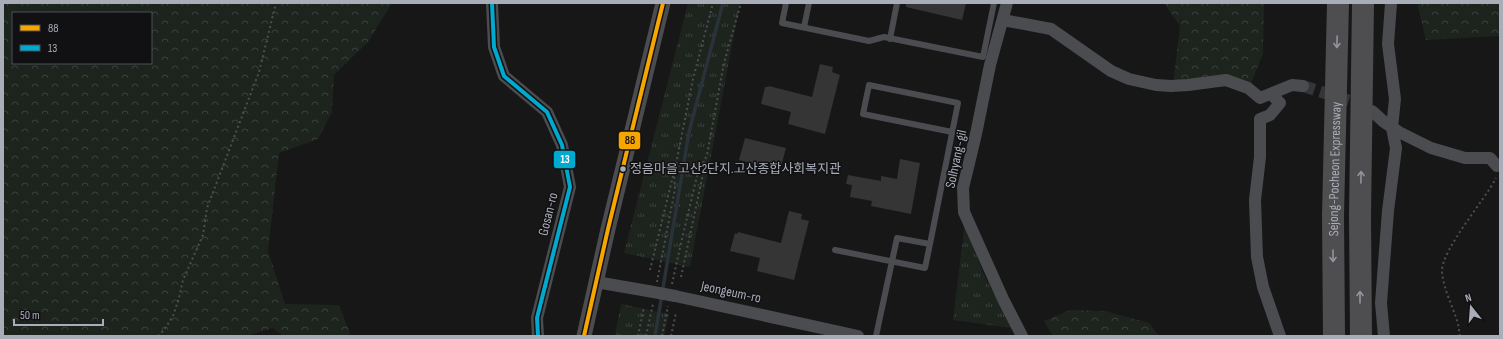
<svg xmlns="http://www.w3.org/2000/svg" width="1503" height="339" font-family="'Sofia Sans Condensed','Noto Sans KR',sans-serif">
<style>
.forest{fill:url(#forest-crowns);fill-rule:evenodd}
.park{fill:url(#park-tufts)}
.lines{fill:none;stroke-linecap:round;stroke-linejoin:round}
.stream{stroke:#2a3239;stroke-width:3.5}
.building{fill:#353536}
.minor-tunnel{stroke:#343537;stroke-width:12;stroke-dasharray:12 6;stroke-linecap:butt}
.path{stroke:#4d4e52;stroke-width:2;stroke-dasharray:2 3;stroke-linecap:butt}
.service{stroke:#4b4c50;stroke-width:6}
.minor{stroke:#4b4c50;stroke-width:12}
.tertiary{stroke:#4b4c50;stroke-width:15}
.motorway{stroke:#4e4e51;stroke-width:22}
.minor-bridge{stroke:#4b4c50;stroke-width:12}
.bus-1-casing{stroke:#111113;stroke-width:7}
.bus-2-casing{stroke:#111113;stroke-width:7}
.bus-1{stroke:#f7a600;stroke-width:4}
.bus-2{stroke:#00a9ce;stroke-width:4}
.oneway{stroke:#92959e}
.bus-dot{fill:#a8adb8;stroke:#111113;stroke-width:1.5}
.labels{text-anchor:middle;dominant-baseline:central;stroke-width:3;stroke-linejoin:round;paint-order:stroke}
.bus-label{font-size:13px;fill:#a8adb8;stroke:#111113;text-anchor:start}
.street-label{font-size:14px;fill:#a8adb8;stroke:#111113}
.line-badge{stroke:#111113;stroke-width:1.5}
.badge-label{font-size:11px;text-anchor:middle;font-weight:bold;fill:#fff}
.pale-badge-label{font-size:11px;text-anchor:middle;font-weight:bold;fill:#111}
</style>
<defs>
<pattern id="forest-crowns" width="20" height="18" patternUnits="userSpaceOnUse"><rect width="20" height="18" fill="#1d241e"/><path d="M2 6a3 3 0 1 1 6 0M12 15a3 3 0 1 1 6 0" fill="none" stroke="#3b413d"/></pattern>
<pattern id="park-tufts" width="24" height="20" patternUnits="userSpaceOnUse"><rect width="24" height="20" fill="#1d241e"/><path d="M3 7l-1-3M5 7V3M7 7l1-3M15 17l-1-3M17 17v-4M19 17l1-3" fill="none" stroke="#3b413d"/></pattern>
</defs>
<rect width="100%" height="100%" fill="#171717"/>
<path class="forest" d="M3,3h389l-24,39 -34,33 -2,37 -14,27 -39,14 -11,98 17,53 54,1 11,28v3h-67l-10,-8 -26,8h-244zM13,13h138v50h-138z
M1164,3h100l-1,51 -14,34 -76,-4 7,-58z
M1417,3h83v33l-74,4z
M1070,310l35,1 44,12 10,13h-106l-9,-15z"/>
<path class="park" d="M688,3h52l-50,264 -66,-14z
M965,222l18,51 29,55 -59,-8z
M621,304l48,10 -5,22h-49z"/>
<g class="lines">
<path class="stream" d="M655,336l34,-204 34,-129"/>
</g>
<path class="building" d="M906,3h60l-4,17 -56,-13z
M820,64l13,3 -1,5 8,3 -15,59 -37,-10 3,-12 -30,-8 4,-17h3l1,-1 43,11z
M745,138l41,10 -6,22 -41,-10z
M900,159l20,4 -9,51 -40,-8 1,-5 -22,-4 2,-12 -6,-1 2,-9 33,6v-5l16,3z
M789,211l13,3 -1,5 8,2 -15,59 -37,-9 3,-13 -30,-7 5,-18 3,1v-2l43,11z"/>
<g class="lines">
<path class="minor-tunnel" d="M1303,86l50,16 13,6"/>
<path class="path" d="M650,270l23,-94
M681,277l25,-117
M657,282l18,-93 -1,-15 19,-95 20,-76
M672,284l9,-41 16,-67 10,-21 17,-92 17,-60
M158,336l6,-6 9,-14 6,-18 4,-18 20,-45 4,-27 52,-136 17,-69
M638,336l6,-29
M646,336l7,-32
M662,336l6,-30
M671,336l5,-23
M1460,336c-1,-4 -1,-8 -2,-12 -5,-18 -15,-35 -16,-53 0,-22 43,-71 54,-93"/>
<path class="service" d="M786,3l-4,20 87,18 15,-4 99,20 11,-54
M804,27l5,-24
M890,39l7,-36
M835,250l90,18 5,-24
M876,336l21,-98 33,6 28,-141 -89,-18 -6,29 89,18"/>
<path class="minor" d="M492,3l2,44 10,29 43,36 15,33 8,42 -33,131 1,18
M1007,3l-17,62 -14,69 -13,54 1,24 39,87 19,37
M1003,20l48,9 60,42 18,8 27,6 15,1 17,-1 38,-5 22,8 12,10 32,-13 11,1
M1271,94l9,9 -10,12 -10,4v38l-5,43 2,57 6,30 17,49
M1372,111l12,11 15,10 32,16 34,10h25l7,8
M596,282l52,9
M675,296l183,40
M1384,336l-3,-33 7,-92 8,-63 -4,-20 3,-29 -7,-55 3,-41"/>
<path class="tertiary" d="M584,336l24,-107 55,-226"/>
<g class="motorway">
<path id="s1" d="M1334,336l-1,-121 5,-212"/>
<path d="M1361,336l-1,-120 3,-213"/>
</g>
<path class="minor-bridge" d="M648,291l27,5"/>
<defs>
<path id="bus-1" d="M584,336l24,-107 55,-226"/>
<path id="bus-2" d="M492,3l2,44 10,29 43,36 15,33 8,42 -33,131 1,18"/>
</defs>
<use href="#bus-1" class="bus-1-casing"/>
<use href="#bus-2" class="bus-2-casing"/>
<use href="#bus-1" class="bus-1"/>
<use href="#bus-2" class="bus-2"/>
</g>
<defs><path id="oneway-shaft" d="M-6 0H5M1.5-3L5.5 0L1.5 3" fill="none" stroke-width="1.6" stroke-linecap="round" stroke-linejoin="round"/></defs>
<g class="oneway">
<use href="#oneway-shaft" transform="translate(1337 42) rotate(91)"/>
<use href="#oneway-shaft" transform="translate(1361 177) rotate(-89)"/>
<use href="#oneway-shaft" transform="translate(1333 256) rotate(90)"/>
<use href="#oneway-shaft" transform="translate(1360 297) rotate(-90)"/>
</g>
<circle class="bus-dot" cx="623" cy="169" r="3.5"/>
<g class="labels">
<g class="bus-label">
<text x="630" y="169">정음마을고산2단지.고산종합사회복지관</text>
</g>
<g class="street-label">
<text transform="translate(956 159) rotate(-78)">Solhyang-gil</text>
<text stroke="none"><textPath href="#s1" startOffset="167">Sejong-Pocheon Expressway</textPath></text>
<text transform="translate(548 214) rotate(-76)">Gosan-ro</text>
<text transform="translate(731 292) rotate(12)">Jeongeum-ro</text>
</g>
</g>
<g class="line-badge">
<rect x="618" y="131" width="23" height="19" rx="4" fill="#f7a600"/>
<rect x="553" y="150" width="23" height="19" rx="4" fill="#00a9ce"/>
</g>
<g class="badge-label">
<text x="565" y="163">13</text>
</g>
<g class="pale-badge-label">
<text x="630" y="144">88</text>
</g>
<rect width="1503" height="339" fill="none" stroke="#a8adb8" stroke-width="8"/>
<rect x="12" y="12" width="140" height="52" fill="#111113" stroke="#4d4f55"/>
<rect x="20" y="25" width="20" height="6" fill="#f7a600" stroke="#4d4f55"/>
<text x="48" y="32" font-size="12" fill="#a8adb8">88</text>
<rect x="20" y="45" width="20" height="6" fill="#00a9ce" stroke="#4d4f55"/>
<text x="48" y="52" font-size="12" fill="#a8adb8">13</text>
<g transform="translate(1471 307) rotate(343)" stroke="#111113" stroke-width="3" paint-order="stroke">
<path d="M0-3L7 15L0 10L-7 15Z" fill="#a8adb8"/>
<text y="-6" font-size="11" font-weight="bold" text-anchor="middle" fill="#a8adb8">N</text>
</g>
<path d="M14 319v6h89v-6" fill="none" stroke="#a8adb8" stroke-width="2"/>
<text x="20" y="319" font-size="12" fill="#a8adb8" stroke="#111113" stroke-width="3" paint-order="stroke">50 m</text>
</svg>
